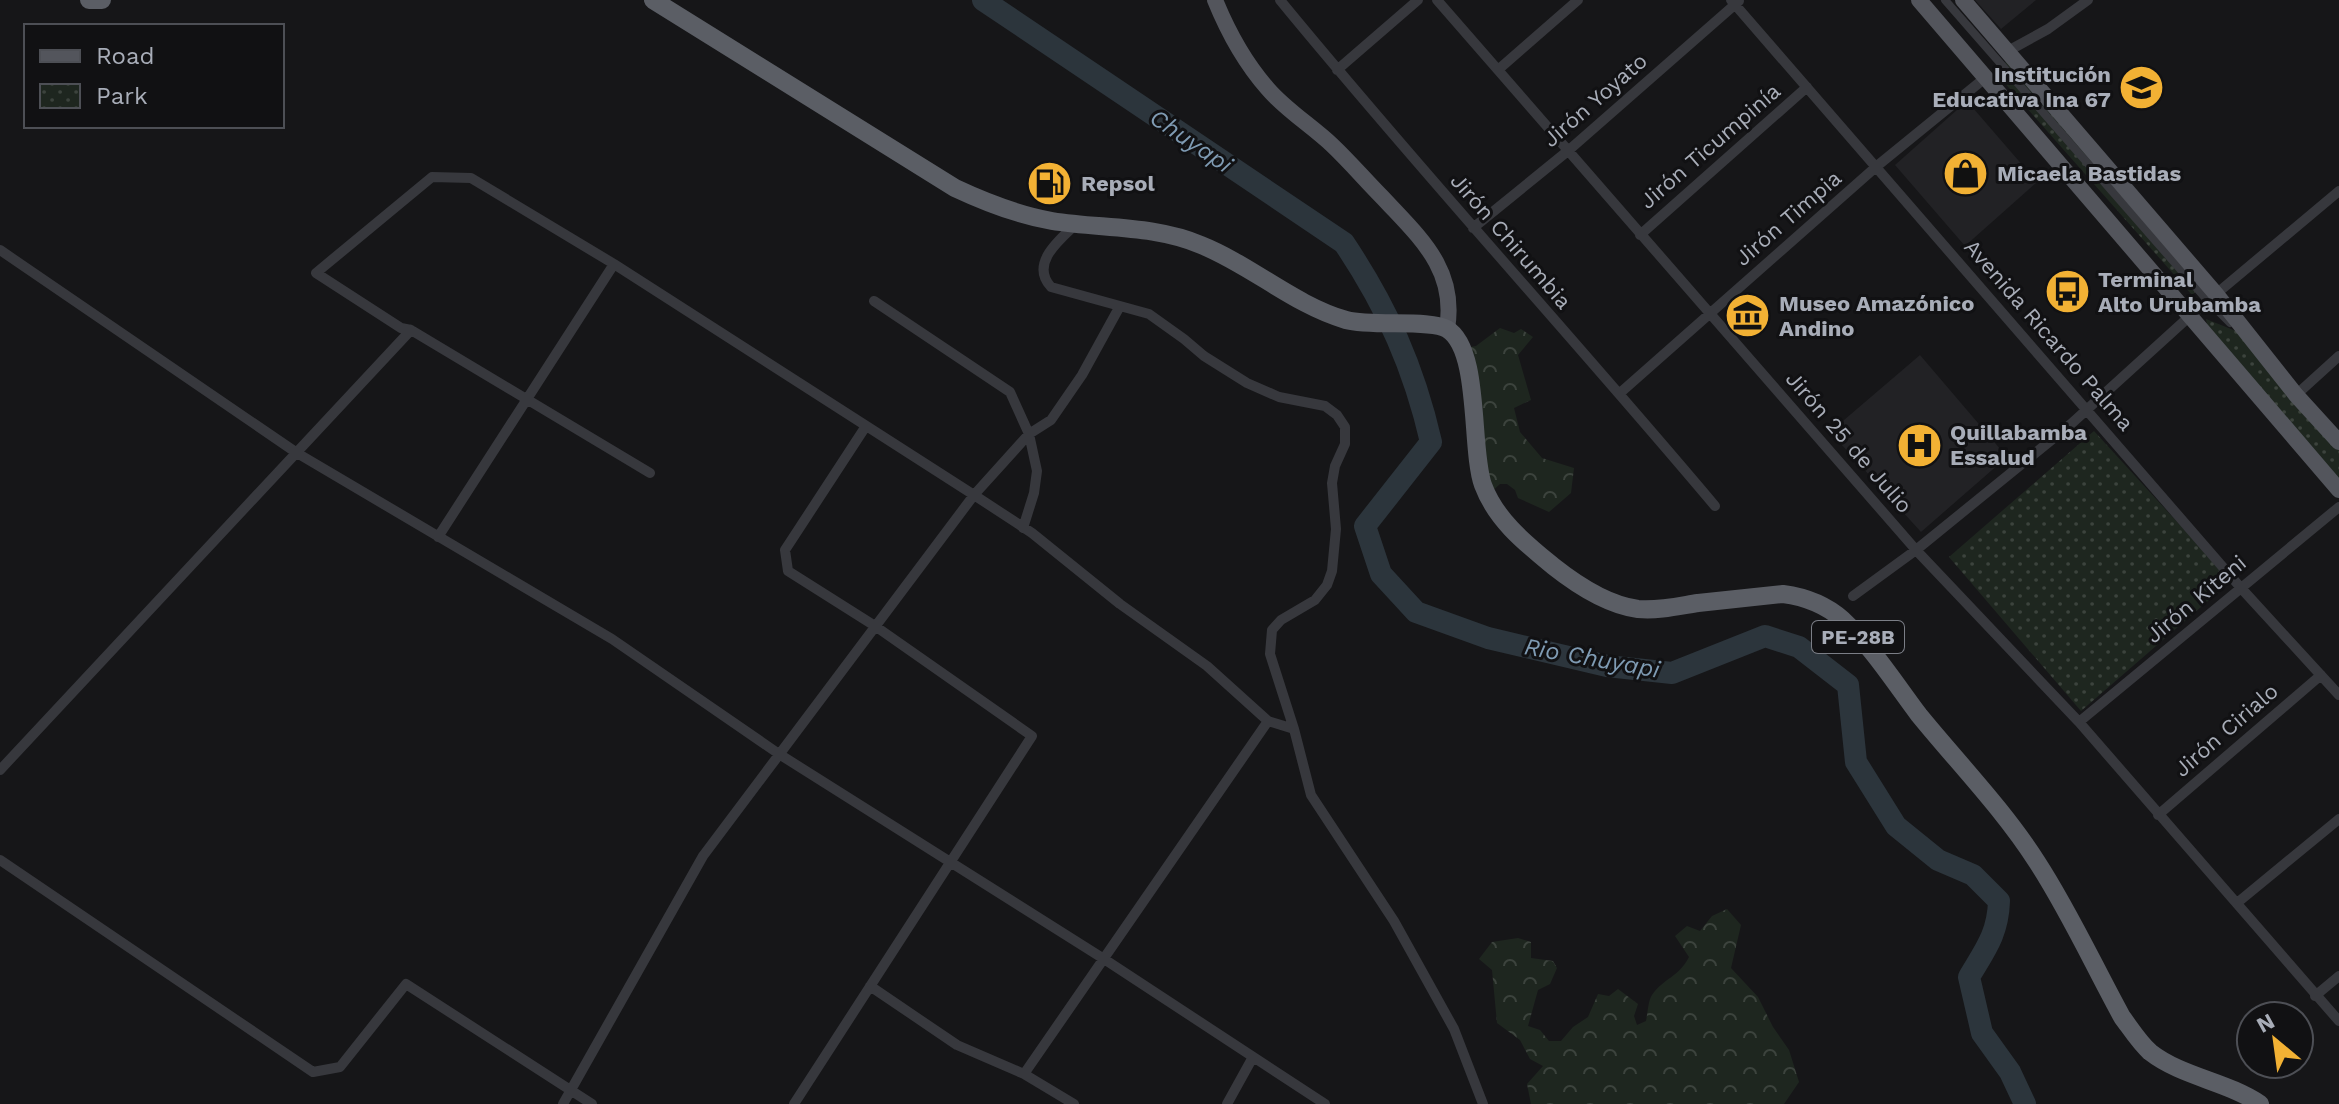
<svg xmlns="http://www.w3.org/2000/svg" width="2339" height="1104" font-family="'Work Sans',sans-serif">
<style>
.built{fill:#222225}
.forest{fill:url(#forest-crowns)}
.park{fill:url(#park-dots)}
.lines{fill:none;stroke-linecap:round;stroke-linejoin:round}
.river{stroke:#2c353c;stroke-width:22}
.pedestrian{stroke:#37383d;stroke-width:8}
.minor{stroke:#37383d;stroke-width:10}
.primary{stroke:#53555c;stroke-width:16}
.trunk{stroke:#5b5e65;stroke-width:18}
.labels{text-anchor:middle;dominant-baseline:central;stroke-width:6;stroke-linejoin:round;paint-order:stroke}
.shield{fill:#111113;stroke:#7b7e86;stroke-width:2}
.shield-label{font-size:20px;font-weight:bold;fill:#a8adb8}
.poi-label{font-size:22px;font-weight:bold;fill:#a8adb8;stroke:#111113;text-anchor:start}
.street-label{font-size:22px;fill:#a8adb8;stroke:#111113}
.water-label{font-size:24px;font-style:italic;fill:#7f9bb3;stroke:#111113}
</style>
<defs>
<pattern id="forest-crowns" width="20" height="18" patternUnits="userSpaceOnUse" patternTransform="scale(2)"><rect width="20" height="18" fill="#1e261f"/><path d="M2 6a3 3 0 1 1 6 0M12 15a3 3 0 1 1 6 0" fill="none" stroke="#3c433d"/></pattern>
<pattern id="park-dots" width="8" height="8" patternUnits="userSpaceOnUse" patternTransform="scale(2)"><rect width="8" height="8" fill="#1e261f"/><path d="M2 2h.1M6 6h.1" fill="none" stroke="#3c433d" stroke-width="1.8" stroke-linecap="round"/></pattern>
</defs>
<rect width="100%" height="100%" fill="#161618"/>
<path class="built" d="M1975,0h61l-35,29z
M1967,101l70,81 -72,64 -70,-81z
M1920,355l87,102 -86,75 -91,-100z"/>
<path class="forest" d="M1500,328l14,5 7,-4 12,8 -15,18 13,45 -17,8 6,24 22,26 32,10 -3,25 -22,19 -31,-14 -3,-8 -8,-6h-7l-11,10v-21l-7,-19 -19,-106 13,-2z
M1727,909l14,16 -10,43 27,29 15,30 16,23 10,32 -15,22h-253l-4,-20 16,-18 -13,-7 -10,-19 -23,-17 -5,-53 -13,-11 13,-17 26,-4 13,4v16l22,3 4,7 -7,16 -12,6 -10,36 12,4 9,11h12l12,-14 15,-10 10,-23 11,2 9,-7 20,15 -4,12 3,9 9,-4c2,-9 2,-20 6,-26 13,-18 26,-17 37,-38l-14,-21 12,-10 13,5 12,-15z"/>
<path class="park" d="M2009,59l197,223 -14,13 -197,-223z
M2206,319l35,14 98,109v46l-129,-146z
M2094,431l137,150 -150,130 -132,-154z"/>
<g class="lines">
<path class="river" d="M983,0l361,243c43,64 70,125 87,199l-66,84 16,48 35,38 72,26 119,28 65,7 93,-37 34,11 49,38 8,77 40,64 42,34 35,15 26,26c-1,33 -14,49 -30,76l13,56 28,39 15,32"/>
<path class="pedestrian" d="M1945,0l263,301 22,22"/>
<path class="minor" d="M1280,0c141,172 292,336 435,506
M1437,0l479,550 163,172 260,299
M1731,0l510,588 98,107
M2008,51l40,-22 40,-29
M1499,69l79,-69
M1337,70l81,-70
M1075,225c-17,16 -45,39 -24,62l98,27 35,25 20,17 43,27 32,14 46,9 12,9 8,12v17l-10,22 -3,17 4,46 -4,42 -5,14 -12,15 -34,20 -9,10 -2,24 24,75 17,66 83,126 60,108 29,75
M1473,228l96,-78 170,-149
M1640,235l167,-148
M0,250l297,203 315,186 167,115 325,205 221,145
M874,301l136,91 19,42 8,37 -3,22 -11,35
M411,330l-10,-2 -85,-55 116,-96 39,1 143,86 360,231 58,38 88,71 87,62 61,55 26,8
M1620,393l257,-227 108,-88
M2296,395l43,-39
M438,537l176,-273
M1853,596l63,-46 155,-126 120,-109 148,-124
M2079,722l260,-215
M0,770l411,-440 239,143
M2158,815l163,-140
M0,860l313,212 27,-5 66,-83 186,120
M2237,903l102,-84
M870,986l87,59 67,29 50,30
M2315,996l24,-20
M1024,1074l244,-353
M563,1104l140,-248 271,-361 55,-61 22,-14 31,-45 38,-69
M794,1104l238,-368 -157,-110 -87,-55 -3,-21 81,-124
M1227,1104l26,-47"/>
<path class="primary" d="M1215,0c13,32 30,63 53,89 18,21 44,37 64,56 18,17 34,36 51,53 37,40 74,71 64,131
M1919,0l420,490
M1963,0l253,294 80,101 43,47"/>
<path class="trunk" d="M89,0h13
M653,0l302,188c32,15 63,27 97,33 50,8 102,4 149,24 50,20 93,60 145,75 26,7 84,-1 101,9 34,20 23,120 36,156 13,35 42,58 70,81 24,19 54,39 85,43 20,2 41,-3 60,-6 28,-3 56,-6 85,-9 23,3 42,10 60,26 29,27 52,63 76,95 40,49 84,94 118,147 32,49 57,104 85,155 9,12 17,25 28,35 32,25 76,29 110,52"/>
</g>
<defs>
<symbol id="school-disc" viewBox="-11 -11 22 22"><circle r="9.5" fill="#f2b134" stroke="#111113"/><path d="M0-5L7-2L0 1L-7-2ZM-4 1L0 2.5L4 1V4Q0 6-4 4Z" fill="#111"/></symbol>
<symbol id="shop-disc" viewBox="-11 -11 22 22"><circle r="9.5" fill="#f2b134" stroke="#111113"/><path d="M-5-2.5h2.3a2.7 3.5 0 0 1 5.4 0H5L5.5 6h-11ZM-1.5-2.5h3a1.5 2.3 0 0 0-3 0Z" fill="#111"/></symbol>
<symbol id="fuel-disc" viewBox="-11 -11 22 22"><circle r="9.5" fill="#f2b134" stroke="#111113"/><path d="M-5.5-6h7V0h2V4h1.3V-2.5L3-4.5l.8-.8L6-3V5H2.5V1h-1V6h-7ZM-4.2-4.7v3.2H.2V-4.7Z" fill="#111"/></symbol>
<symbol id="bus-disc" viewBox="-11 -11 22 22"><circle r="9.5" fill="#f2b134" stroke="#111113"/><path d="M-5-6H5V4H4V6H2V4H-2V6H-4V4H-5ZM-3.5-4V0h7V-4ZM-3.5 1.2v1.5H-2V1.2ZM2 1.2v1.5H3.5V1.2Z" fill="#111"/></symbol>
<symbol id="museum-disc" viewBox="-11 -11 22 22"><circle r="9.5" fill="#f2b134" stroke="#111113"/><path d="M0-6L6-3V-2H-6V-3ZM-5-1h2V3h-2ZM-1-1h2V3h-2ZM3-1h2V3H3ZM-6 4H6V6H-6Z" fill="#111"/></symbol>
<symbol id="hospital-disc" viewBox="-11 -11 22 22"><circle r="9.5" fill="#f2b134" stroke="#111113"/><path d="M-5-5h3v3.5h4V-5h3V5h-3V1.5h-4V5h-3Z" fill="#111"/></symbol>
</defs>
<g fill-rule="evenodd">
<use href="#school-disc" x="2116" y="62" width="51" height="51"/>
<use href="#shop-disc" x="1940" y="148" width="51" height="51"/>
<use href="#fuel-disc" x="1024" y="158" width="51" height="51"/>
<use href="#bus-disc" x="2042" y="266" width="51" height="51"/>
<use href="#museum-disc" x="1722" y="290" width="51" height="51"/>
<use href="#hospital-disc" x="1894" y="420" width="51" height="51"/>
</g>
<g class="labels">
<rect class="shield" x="1812" y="621" width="92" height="32" rx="6"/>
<g class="shield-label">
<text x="1858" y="637">PE-28B</text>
</g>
<g class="poi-label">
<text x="2111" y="74" text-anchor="end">Institución<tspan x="2111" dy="25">Educativa Ina 67</tspan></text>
<text x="1997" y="173">Micaela Bastidas</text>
<text x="1081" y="183">Repsol</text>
<text x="2098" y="279">Terminal<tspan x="2098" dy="25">Alto Urubamba</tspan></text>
<text x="1779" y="303">Museo Amazónico<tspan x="1779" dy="25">Andino</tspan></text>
<text x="1950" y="432">Quillabamba<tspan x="1950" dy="25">Essalud</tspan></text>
</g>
<g class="street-label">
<text transform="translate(1595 100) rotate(-41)">Jirón Yoyato</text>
<text transform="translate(1710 146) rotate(-41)">Jirón Ticumpinía</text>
<text transform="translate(1788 218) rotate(-41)">Jirón Timpia</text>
<text transform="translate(1511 241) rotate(49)">Jirón Chirumbia</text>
<text transform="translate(2049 335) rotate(49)">Avenida Ricardo Palma</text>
<text transform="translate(1849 442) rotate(49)">Jirón 25 de Julio</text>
<text transform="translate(2196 599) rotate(-40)">Jirón Kiteni</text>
<text transform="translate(2226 730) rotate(-41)">Jirón Cirialo</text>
</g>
<g class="water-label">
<text transform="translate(1191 141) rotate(34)">Chuyapi</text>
<text transform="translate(1592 658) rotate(10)">Rio Chuyapi</text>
</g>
</g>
<rect x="24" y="24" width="260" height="104" fill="#111113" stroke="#4d4f55" stroke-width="2"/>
<rect x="40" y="50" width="40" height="12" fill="#53555c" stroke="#4d4f55" stroke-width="2"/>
<text x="96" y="64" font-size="24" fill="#a8adb8">Road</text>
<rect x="40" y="84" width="40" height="24" fill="url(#park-dots)" stroke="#4d4f55" stroke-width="2"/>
<text x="96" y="104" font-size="24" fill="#a8adb8">Park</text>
<g transform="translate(2275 1040) rotate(331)"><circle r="38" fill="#111113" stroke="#4d4f55" stroke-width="2"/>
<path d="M0-6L14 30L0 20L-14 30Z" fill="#f2b134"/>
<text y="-12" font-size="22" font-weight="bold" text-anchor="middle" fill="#a8adb8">N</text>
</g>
</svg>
